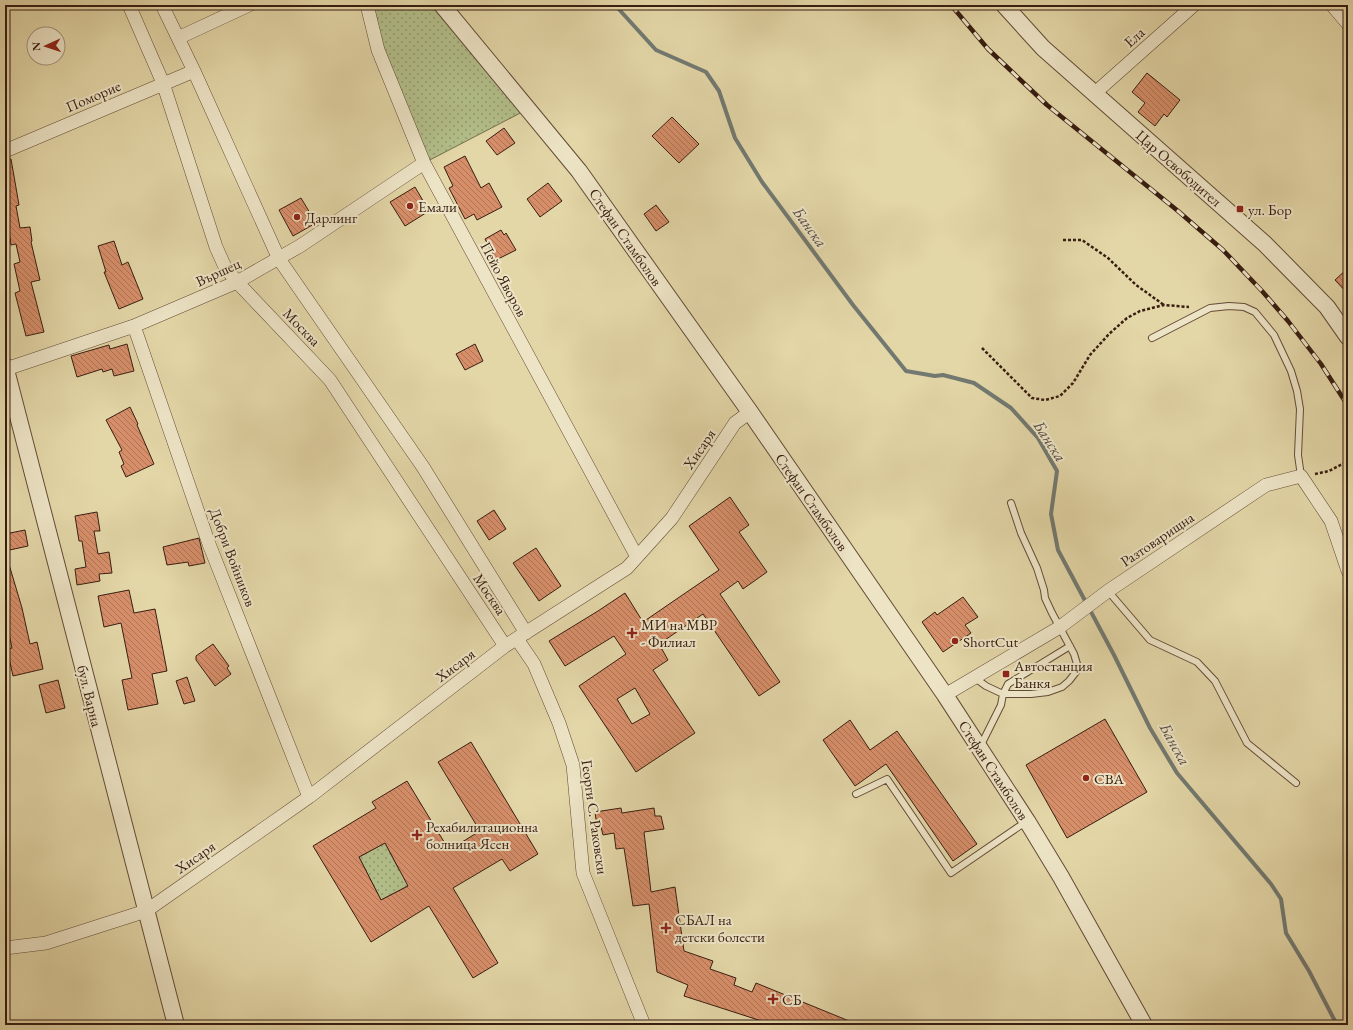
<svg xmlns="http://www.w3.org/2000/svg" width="1353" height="1030" font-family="'EB Garamond',serif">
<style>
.grass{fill:url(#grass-dots);stroke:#756e4d}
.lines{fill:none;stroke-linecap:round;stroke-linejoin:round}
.stream{stroke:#727971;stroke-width:4}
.building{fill:url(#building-back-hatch);stroke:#381d11;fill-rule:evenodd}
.service-casing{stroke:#634b36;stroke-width:8}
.minor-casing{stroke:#634b36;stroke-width:14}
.tertiary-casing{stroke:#634b36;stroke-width:18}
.path{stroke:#381d11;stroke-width:2.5;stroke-dasharray:3 2;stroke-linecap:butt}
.service{stroke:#ede4c6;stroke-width:6}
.minor{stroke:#ede4c6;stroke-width:13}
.tertiary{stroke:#ede4c6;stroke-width:16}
.rail-casing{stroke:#381d11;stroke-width:4.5}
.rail{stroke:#ede4c6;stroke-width:3;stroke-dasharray:9;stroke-linecap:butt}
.poi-dot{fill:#8f2418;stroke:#ede4c6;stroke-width:1.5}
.labels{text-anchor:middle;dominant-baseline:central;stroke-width:4;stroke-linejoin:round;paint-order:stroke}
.street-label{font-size:15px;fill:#381d11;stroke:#ede4c6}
.poi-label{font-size:15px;fill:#381d11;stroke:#ede4c6;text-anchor:start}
.water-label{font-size:16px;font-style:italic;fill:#554b41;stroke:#ede4c6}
</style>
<defs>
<pattern id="grass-dots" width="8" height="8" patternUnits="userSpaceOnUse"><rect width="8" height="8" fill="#b2be89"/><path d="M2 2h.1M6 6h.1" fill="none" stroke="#929a6f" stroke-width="1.8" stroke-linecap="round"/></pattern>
<pattern id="building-back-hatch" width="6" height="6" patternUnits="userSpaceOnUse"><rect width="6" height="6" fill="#d78f6a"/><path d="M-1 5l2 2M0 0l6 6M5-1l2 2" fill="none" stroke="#af7456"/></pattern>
</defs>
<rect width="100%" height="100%" fill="#e3d6a7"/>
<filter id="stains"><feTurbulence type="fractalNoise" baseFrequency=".005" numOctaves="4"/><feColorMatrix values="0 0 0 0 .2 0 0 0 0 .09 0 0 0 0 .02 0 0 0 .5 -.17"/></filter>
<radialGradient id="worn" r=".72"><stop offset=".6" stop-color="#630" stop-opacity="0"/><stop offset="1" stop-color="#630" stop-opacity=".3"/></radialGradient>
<path class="grass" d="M367,5h75l86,104 -104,54z
M385,843l14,27 18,11 -36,19 -22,-43z"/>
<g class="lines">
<path class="stream" d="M615,5l41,45 50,22 13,19 16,47 27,44 91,123 53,66 29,5 8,-1 31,8 37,25 27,30 19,33 -6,43 7,36 56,105 36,73 27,45 94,111 10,15 5,34 23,38 28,54"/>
</g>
<path class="building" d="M1147,73l33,27 -13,17 -3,-3 -9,12 -17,-14 7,-9 -13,-11z
M672,117l27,27 -20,19 -27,-27z
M504,128l11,15 -18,12 -11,-14z
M465,156l16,32 8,-5 13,24 -25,13 -3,-6 -9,5 -16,-31 4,-2 -9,-19z
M11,159l8,46 -3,1 4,22 10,-1 2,14 -1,1 9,38 -9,2 13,50 -18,4 -11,-43 5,-2 -6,-27 6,-2 -4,-18 -5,1 -6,-40v-45z
M548,183l14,18 -22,16 -13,-18z
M415,187l14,24 -24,15 -15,-24z
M301,198l15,25 -23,13 -14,-26z
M656,205l13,17 -13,9 -12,-17z
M501,230l3,5 2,-2 10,17 -20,10 -11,-21z
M114,241l8,24 6,-3 15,37 -24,10 -15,-37h2l-8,-26z
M1348,268v26l-13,-14z
M127,344l7,27 -20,5 -2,-7 -9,3 -1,-3 -25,8 -6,-21 38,-11 1,4z
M475,344l8,17 -18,9 -9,-16z
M130,407l8,17 -1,1 17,39 -28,13 -5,-11 3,-2 -5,-12 3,-2 -16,-30z
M730,497l19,28 -10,7 28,40 -24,17 -5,-8 -18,13 60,88 -21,14 -56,-82 -44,30 9,16 -15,10 42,63 -59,39 -57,-86 47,-32 -12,-18 -49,30 -16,-25 49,-30 27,-18 18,29 76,-52 -30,-44zM635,688l15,26 -18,10 -15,-25z
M494,510l12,19 -17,11 -12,-19z
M97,512l3,19h-6l4,23 11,-2 3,21 -13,1 1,7 -23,4 -2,-16 11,-2 -4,-26h-3l-4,-25z
M25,530l3,16 -23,5v-17z
M199,538l6,25 -16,3 -1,-4 -21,3 -4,-18z
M536,548l25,38 -22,15 -26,-38z
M5,561h3l14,47 8,36 7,-2 6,27 -30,7 -6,-27 5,-1 -7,-33z
M129,590l5,23 21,-4 12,62 -15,3 6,30 -30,6 -6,-30 10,-2 -11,-55 -17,4 -6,-31z
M963,597l15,20 -13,8 6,8 -28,19 -21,-30 13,-10 2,3z
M213,644l16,22 -2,2 4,6 -16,12 -19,-26v-4z
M187,677l8,24 -11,3 -8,-23z
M58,680l7,28 -19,5 -7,-28z
M1105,719l42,73 -80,46 -41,-73z
M850,720l20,30 27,-19 80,113 -24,17 -67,-97 -31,22 -32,-46z
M471,742l67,112 -28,17 -8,-12 -49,29 45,75 -25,15 -44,-72 -58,36 -58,-96 63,-38 -4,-6 35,-21 42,69 31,-19 -42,-69zM385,843l23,43 -27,14 -22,-43z
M621,808l1,5 32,-5 1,8h6l3,13 -20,3 7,60 24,-5 9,64 29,10 -3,8 26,9 -2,7 18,7 4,-9 103,42h-85l-90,-29 4,-11 -31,-13 -8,-68 -16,2 -9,-58 -8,1 -2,-16 -11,2 -2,-8h-4l-2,-15z"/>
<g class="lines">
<defs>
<path id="service" d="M1152,338l58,-30 19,-2 15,1 11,5 19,23 17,36 6,20 3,18 -2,46 3,21
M1108,591l42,49 47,22 18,19 32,62 49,40
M975,678l11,8 17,8h28l17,-2 14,-5 7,-6 7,-9 1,-8 -3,-10 -22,-41 -7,-15 -1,-8 -7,-22 -16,-35 -10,-30
M980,747l21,-42 2,-11 5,-10 62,-38
M856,794l31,-15 64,94 76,-52"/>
<path id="minor" d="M129,5l34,78 53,164 9,20 12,15 93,98 175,266
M162,5l32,66 85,188 144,208 103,166
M367,5l11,45 46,113 213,394
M1332,5l16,19
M178,38l71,-33
M1095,93l99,-88
M5,151l189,-80
M134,326l75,218 100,253
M6,369l128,-43 103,-44 63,-36 124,-83
M517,639l17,25 25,59 14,42 10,108 61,152
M945,695l115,-68 48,-36 158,-106 35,-9 30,45 17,50
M5,948l41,-5 100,-32 163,-114 196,-151 122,-78 45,-50 63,-95 15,-11"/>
<path id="tertiary" d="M442,5l137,166 171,241 195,283 82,126 34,56 83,148
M1004,5l39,43 222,196 62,63 21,30
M5,366l171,659"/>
</defs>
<use href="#service" class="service-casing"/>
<use href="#minor" class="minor-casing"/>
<use href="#tertiary" class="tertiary-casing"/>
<path class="path" d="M1063,240h19l26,18 28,27 28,20
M982,348l50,50 13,2 15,-4 13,-13 17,-28 19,-21 18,-16 13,-7 24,-6 25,2
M1315,474l14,-3 19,-10"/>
<use href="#service" class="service"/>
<use href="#minor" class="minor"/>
<use href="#tertiary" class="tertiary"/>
<defs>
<path id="rail" d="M951,5l37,44 59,56 131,106 45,39 39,41 26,30 33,43 27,42"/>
</defs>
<use href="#rail" class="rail-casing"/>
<use href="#rail" class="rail"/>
</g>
<g class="poi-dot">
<circle cx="410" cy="206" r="4"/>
<rect x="1236" y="205" width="8" height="8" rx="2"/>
<circle cx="297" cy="217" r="4"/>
<path d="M630 627h4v4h4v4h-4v4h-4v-4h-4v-4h4z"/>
<circle cx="955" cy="641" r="4"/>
<rect x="1002" y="670" width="8" height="8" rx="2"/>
<circle cx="1086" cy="778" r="4"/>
<path d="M415 829h4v4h4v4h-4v4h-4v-4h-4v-4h4z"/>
<path d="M664 922h4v4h4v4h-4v4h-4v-4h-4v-4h4z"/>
<path d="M771 993h4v4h4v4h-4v4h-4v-4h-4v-4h4z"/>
</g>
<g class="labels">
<g class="street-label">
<text transform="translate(1134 37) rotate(-42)">Ела</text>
<text transform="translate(93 96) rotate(-23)">Поморие</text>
<text transform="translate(1179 168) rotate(41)">Цар Освободител</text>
<text transform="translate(626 237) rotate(55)">Стефан Стамболов</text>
<text transform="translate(218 272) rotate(-25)">Вършец</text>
<text transform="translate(504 279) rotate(62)">Пейо Яворов</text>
<text transform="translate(302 327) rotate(46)">Москва</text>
<text transform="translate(699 449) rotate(-56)">Хисаря</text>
<text transform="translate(812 502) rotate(55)">Стефан Стамболов</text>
<text transform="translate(1157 539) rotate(-34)">Разтоварищна</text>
<text transform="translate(233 557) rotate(69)">Добри Войников</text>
<text transform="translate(490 594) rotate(56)">Москва</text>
<text transform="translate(455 665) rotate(-37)">Хисаря</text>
<text transform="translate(90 696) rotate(76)">бул. Варна</text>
<text transform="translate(994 770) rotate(57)">Стефан Стамболов</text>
<text transform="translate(595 817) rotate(82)">Георги С. Раковски</text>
<text transform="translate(195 857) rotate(-35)">Хисаря</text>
</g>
<g class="poi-label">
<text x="418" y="206">Емали</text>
<text x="1248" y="209">ул. Бор</text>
<text x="305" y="217">Дарлинг</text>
<text x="641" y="624">МИ на МВР<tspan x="641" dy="17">- Филиал</tspan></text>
<text x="963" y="641">ShortCut</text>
<text x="1014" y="665">Автостанция<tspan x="1014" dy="17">Банкя</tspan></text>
<text x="1094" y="778">CBA</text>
<text x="426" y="826">Рехабилитационна<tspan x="426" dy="17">болница Ясен</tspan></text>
<text x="675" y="919">СБАЛ на<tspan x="675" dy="17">детски болести</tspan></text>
<text x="782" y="999">СБ</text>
</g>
<g class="water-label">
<text transform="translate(810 227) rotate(54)">Банска</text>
<text transform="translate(1050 441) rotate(57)">Банска</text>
<text transform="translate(1175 744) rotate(61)">Банска</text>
</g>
</g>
<rect width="1353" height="1030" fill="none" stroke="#e3d6a7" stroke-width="20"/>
<rect x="6" y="6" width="1341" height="1018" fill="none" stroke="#381d11" stroke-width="2"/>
<rect x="10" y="10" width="1333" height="1010" fill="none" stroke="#381d11"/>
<g transform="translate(46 46) rotate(267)"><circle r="19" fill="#ede4c6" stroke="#a5947e"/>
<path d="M0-3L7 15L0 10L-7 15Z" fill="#8f2418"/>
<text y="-6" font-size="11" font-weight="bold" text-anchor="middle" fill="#381d11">N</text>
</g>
<rect width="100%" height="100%" filter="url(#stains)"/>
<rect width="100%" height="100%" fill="url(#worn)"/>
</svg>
